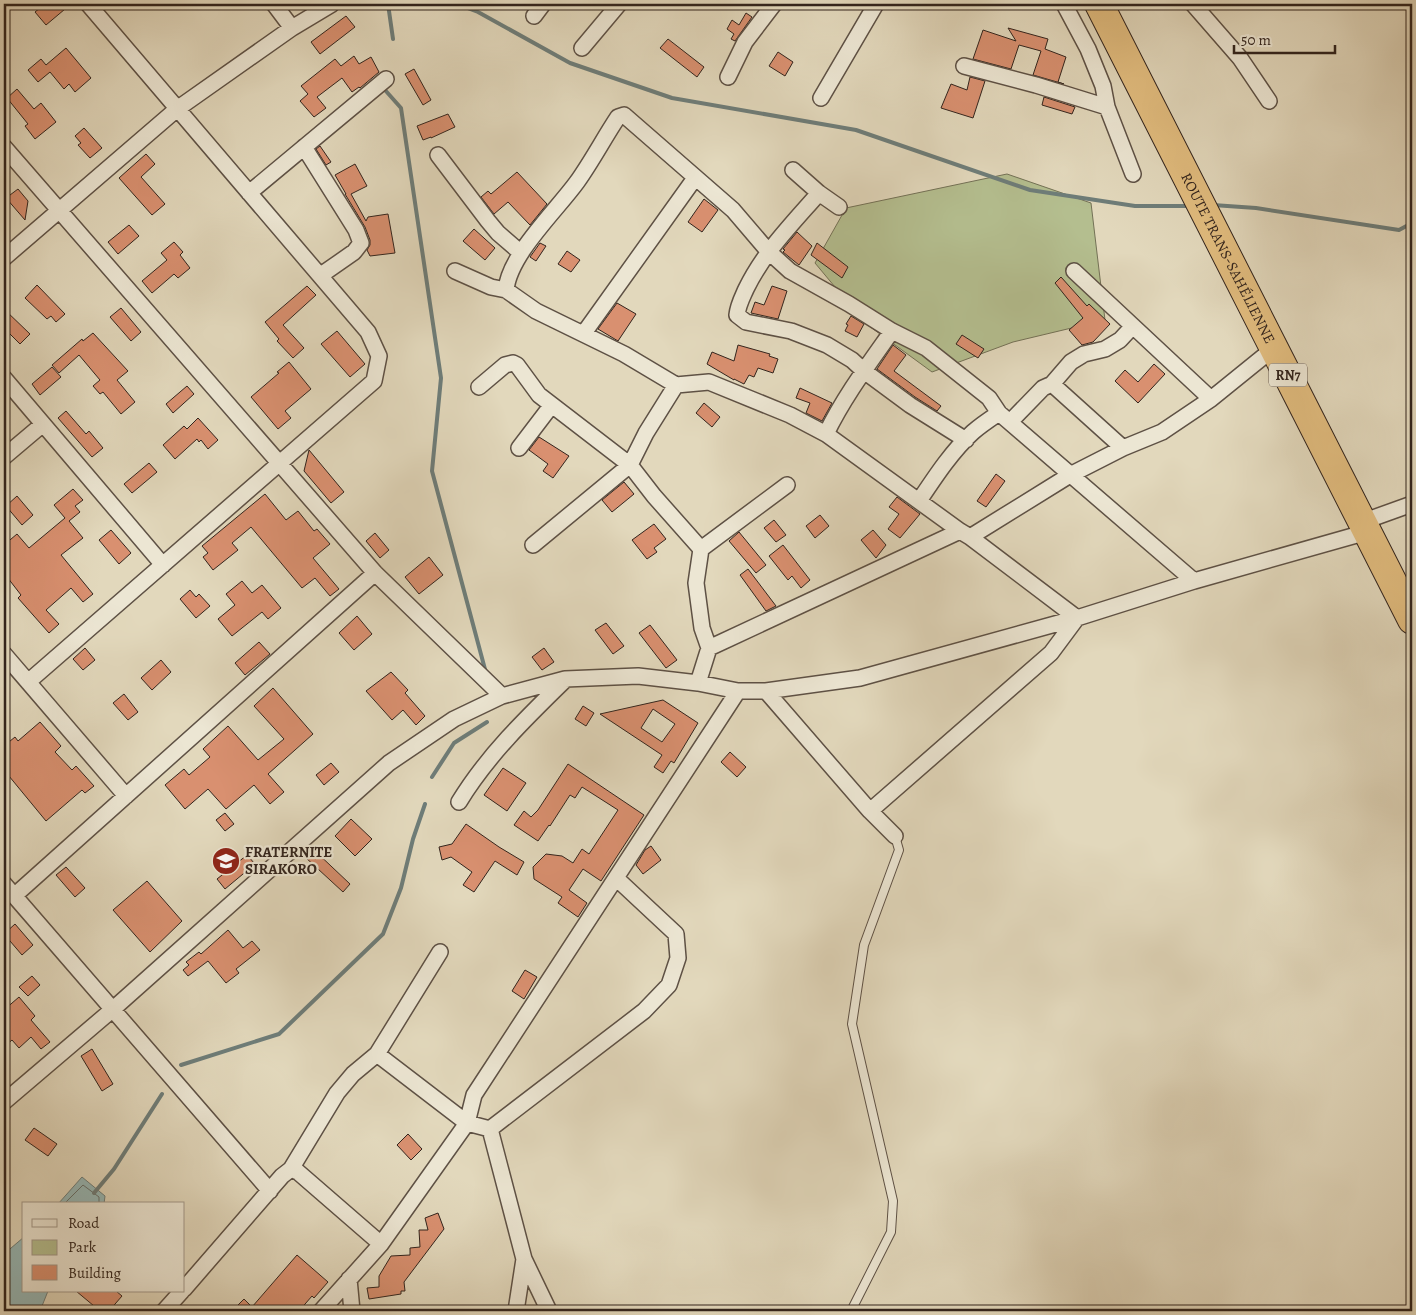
<svg xmlns="http://www.w3.org/2000/svg" width="1416" height="1315" font-family="Alegreya,serif">
<style>
.green{fill:#b4be8f;stroke:#737156}
.water{fill:#96b8b7;stroke:#6e7d79}
.lines{fill:none;stroke-linecap:round;stroke-linejoin:round}
.shore{stroke:#646e6a;stroke-width:1}
.stream{stroke:#6e7d79;stroke-width:4}
.building{fill:#d99070;stroke:#32241d;fill-rule:evenodd}
.lane-casing{stroke:#5e5145;stroke-width:10}
.street-casing{stroke:#5e5145;stroke-width:18}
.highway-casing{stroke:#32241d;stroke-width:30}
.lane{stroke:#ece6d3;stroke-width:8}
.street{stroke:#ece6d3;stroke-width:15}
.highway{stroke:#e1bc7e;stroke-width:28}
.labels{text-anchor:middle;dominant-baseline:central;stroke-width:4.5;stroke-linejoin:round;paint-order:stroke}
.shield{fill:#ece6d3;stroke:#6a5e54;stroke-width:1}
.shield-label{font-size:14px;font-weight:bold;fill:#32241d}
.street-label{font-size:15px;fill:#32241d;stroke:#ece6d3}
.poi-label{font-size:15px;font-weight:bold;fill:#32241d;stroke:#ece6d3;text-anchor:start}
</style>
<rect width="100%" height="100%" fill="#e2d8bc"/>
<filter id="stains"><feTurbulence type="fractalNoise" baseFrequency=".004" numOctaves="4"/><feColorMatrix values="0 0 0 0 .2 0 0 0 0 .09 0 0 0 0 .02 0 0 0 .5 -.17"/></filter>
<radialGradient id="worn" r=".72"><stop offset=".6" stop-color="#630" stop-opacity="0"/><stop offset="1" stop-color="#630" stop-opacity=".3"/></radialGradient>
<path class="green" d="M1007,174l84,29 14,117 -92,22 -81,30 -67,-49 -50,-60 31,-55z"/>
<path class="water" d="M82,1177l23,19 -1,8h-46z
M24,1237v54h24l-8,20h-36v-57z"/>
<g class="lines">
<path class="shore" d="M64,1204l19,-19 16,12v7"/>
<path class="stream" d="M388,4l5,35
M457,4l21,8 92,51 102,35 184,32 174,60 105,16h56
M385,90l16,18 40,270 -9,93 54,202
M1213,205l43,3 143,22 13,-7
M432,777l22,-34 33,-21
M181,1065l98,-31 104,-100 18,-46 12,-49 12,-35
M94,1193l20,-24 48,-75"/>
</g>
<path class="building" d="M45,4h26l-25,21 -11,-13z
M746,13l6,4 -17,24 -4,-2 3,-5 -7,-5 5,-9 7,5z
M346,16l9,11 -35,27 -9,-12z
M1008,28l40,11 -3,10 21,8 -8,25 6,2 -31,-9 8,-24 -22,-6 -8,24 -38,-10 10,-29 33,11z
M668,39l36,28 -7,10 -37,-29z
M66,48l25,30 -16,14 -6,-8 -5,5 -14,-17 -12,10 -10,-12 13,-11 5,6z
M778,52l15,10 -8,14 -16,-10z
M354,56l5,8 12,-7 8,15 -19,16 -1,-1 -7,5 -10,-14 -25,19 9,11 -12,9 -14,-16 8,-7 -7,-8 34,-27 6,7z
M414,69l17,31 -8,5 -18,-31z
M970,77l15,4 -12,37 -32,-10 10,-24 16,6z
M17,89l17,20 7,-6 15,19 -21,17 -10,-13 3,-2 -21,-26z
M1044,97l31,10 -3,7 -30,-9z
M448,114l7,13 -24,11v-1l-8,3 -6,-14z
M84,128l18,20 -12,10 -12,-13 3,-2 -6,-7z
M320,146l11,16 -5,3 -10,-16z
M146,154l9,10 -14,13 24,27 -13,11 -33,-37z
M355,164l12,22 -16,8 15,27 2,-4 20,-3 7,39 -25,3 -3,-6 3,-5v-5l-5,-13 -20,-33h1l-11,-19z
M517,172l30,32 -17,21 -22,-23 -14,12 -13,-17 7,-6 3,3z
M18,189l10,12 -3,19 -19,-22z
M704,199l14,11 -16,22 -14,-10z
M129,225l10,11 -21,18 -10,-12z
M474,229l21,19 -10,12 -22,-19z
M797,232l15,14 -13,19 -16,-13 2,-2 -2,-1z
M174,242l9,10 -3,3 10,13 -12,10 -4,-4 -22,19 -10,-12 25,-21 -6,-7z
M540,243l6,3 -10,15 -6,-4z
M817,243l31,24 -6,11 -31,-23z
M567,251l13,9 -9,12 -13,-8z
M1061,277l26,29 2,-2 21,20 -17,18 -11,3 -13,-15 14,-12 -28,-35z
M37,285l28,29 -9,8 -5,-6 -4,3 -22,-21z
M307,286l9,9 -33,30 21,23 -11,10 -16,-17 2,-2 -14,-17z
M772,286l15,5 -9,28 -27,-6 4,-11 9,3z
M617,303l19,11 -18,27 -20,-12z
M121,308l20,24 -10,9 -21,-24z
M4,309l26,25 -10,10 -16,-16z
M851,316l13,8 -7,13 -12,-6 3,-6 -2,-1z
M337,331l28,33 -15,13 -29,-33z
M93,333l35,38 -11,9 18,22 -14,12 -18,-22 -3,2 -7,-8 7,-6 -21,-25 -20,18 -7,-8 30,-26 1,2z
M962,335l22,14 -6,9 -22,-14z
M738,345l32,9 -1,2 9,3 -5,14 -15,-5 -4,9 -5,-2 -5,9 -10,-5v1l-27,-16 5,-12 22,9z
M893,345l13,10 -12,16 47,35 -4,5 -22,-14 -38,-28z
M289,362l22,27 -26,22 6,7 -13,11 -27,-32 28,-24 -2,-1z
M1154,364l11,10 -27,29 -23,-22 10,-11 13,12z
M52,367l9,10 -21,18 -8,-11z
M187,386l7,8 -21,19 -7,-9z
M800,388l32,15 -10,18 -16,-8 4,-10 -14,-5z
M704,403l16,14 -8,10 -16,-14z
M66,411l20,23 3,-3 14,17 -11,9 -34,-39z
M198,418l20,22 -10,9 -7,-9 -2,2 -2,-3 -22,20 -12,-14 21,-19 3,3z
M539,437l30,19 -16,22 -10,-7 5,-7 -19,-14z
M309,450l35,42 -13,11 -27,-32z
M149,463l8,9 -25,21 -8,-9z
M996,474l9,7 -19,26 -9,-6z
M624,482l10,12 -22,18 -10,-12z
M73,489l10,11 -8,6 5,6 -11,9 14,17 -22,17 32,39 -10,8 -12,-14 -25,22 13,14 -10,9 -31,-35 3,-3 -17,-22v-28l13,-11 12,14 36,-30 -11,-13z
M265,494l21,26 12,-9 16,20 3,-2 13,15 -17,14 26,31 -9,7 -15,-18 -13,10 -51,-61 -19,16 6,7 -25,20 -10,-13 5,-4 -6,-7z
M17,496l16,19 -11,10 -16,-19z
M897,497l23,17 -20,24 -12,-9 11,-15 -10,-7z
M820,515l9,11 -14,12 -9,-12z
M774,520l12,15 -10,7 -12,-14z
M654,524l12,15 -12,9 3,4 -10,7 -15,-19z
M111,530l20,23 -12,11 -20,-24z
M873,530l13,15 -10,13 -15,-18z
M739,532l27,33 -10,8 -27,-32z
M375,533l14,17 -9,8 -14,-17z
M783,545l27,35 -9,8 -9,-12 -4,4 -19,-24z
M429,557l14,18 -24,19 -14,-17z
M748,569l28,37 -10,5 -26,-36z
M242,581l10,12 10,-8 19,23 -13,11 -6,-7 -30,24 -14,-17 17,-14 -9,-11z
M190,590l6,7 3,-3 11,12 -14,12 -16,-19z
M357,616l15,18 -18,16 -15,-17z
M606,623l18,23 -11,8 -18,-24z
M650,625l27,35 -11,8 -27,-35z
M259,642l11,12 -25,21 -10,-12z
M85,648l10,12 -12,10 -10,-11z
M544,648l10,14 -12,8 -10,-13z
M161,660l10,12 -19,18 -11,-12z
M391,672l17,18 -3,3 20,23 -9,9 -13,-15 -11,10 -26,-29z
M273,688l40,46 -45,40 16,18 -14,12 -16,-19 -28,24 -18,-20 -23,20 -20,-24 19,-16 5,6 21,-18 -7,-8 25,-23 30,34 26,-21 -30,-33z
M124,694l14,18 -10,8 -15,-17z
M663,700l35,23 -24,40 -3,-2 -8,12 -9,-6 8,-12 -62,-41zM653,709l22,15 -13,18 -21,-14z
M583,706l11,7 -8,13 -11,-7z
M40,722l21,24 -6,6 17,18 4,-4 18,20 -9,7 -3,-3 -36,31 -42,-51v-24l11,-9 3,4z
M730,752l16,15 -9,10 -16,-15z
M331,763l8,9 -15,13 -8,-10z
M568,764l76,51 -43,66 -18,-12 -14,21 18,13 -9,14 -20,-14 4,-6 -28,-18 -1,-12 13,-13 16,2 11,7 9,-14 7,5 29,-44 -36,-23 -7,11 -5,-3 -20,31 -1,-1 -11,16 -24,-16 10,-14 7,6 7,-7z
M503,768l23,15 -19,28 -23,-16z
M225,813l9,11 -9,7 -9,-11z
M351,819l21,20 -17,17 -20,-20z
M466,824l33,23 25,15 -7,13 -22,-14 -21,31 -11,-7 9,-13 -21,-15 -9,3 -3,-13 13,-3z
M651,846l10,14 -18,14 -7,-9 9,-15z
M313,849l37,35 -7,8 -38,-35z
M247,855l8,9 -30,25 -8,-10z
M66,867l19,21 -10,9 -19,-22z
M147,881l35,40 -32,31 -37,-42z
M15,924l18,21 -11,10 -18,-21z
M228,930l15,18 9,-7 8,9 -24,19 3,4 -13,10 -18,-22 -20,15 -5,-6 6,-5 -3,-3 13,-10 2,2z
M525,970l12,7 -13,22 -12,-8z
M32,976l8,9 -12,11 -9,-9z
M19,997l16,19 -4,4 19,22 -9,7 -10,-12 -12,11 -7,-8 -8,7v-37z
M92,1049l21,35 -11,7 -21,-35z
M34,1128l23,16 -9,12 -23,-16z
M408,1134l14,15 -11,11 -14,-15z
M438,1213l6,16 -40,53 1,9h-4v3l-32,5 -2,-11 12,-1v-11l12,-20 19,-1v-7l10,-1 -1,-17h9l-3,-12z
M297,1255l31,27 -14,16 -2,-2 -13,15h-67l12,-12 8,8z
M76,1291h40l6,5 -13,15h-9z"/>
<g class="lines">
<defs>
<path id="lane" d="M851,1311l40,-79 2,-31 -41,-177 12,-79 35,-95 -4,-14"/>
<path id="street" d="M274,4l18,24
M1064,4l24,45 15,37 4,21 26,67
M1193,4l47,54 29,43
M534,16l9,-12
M582,48l37,-44
M964,66l72,19 71,22
M728,77l17,-35 29,-38
M821,98l55,-94
M4,147l371,426 127,123
M304,147l52,83 5,13 -7,9 -33,23
M438,155l50,66 10,12 23,20
M793,170l26,23 20,14
M249,193l137,-114
M819,193c-27,31 -55,59 -73,96 -4,9 -8,16 -9,26l9,7 45,9 36,14 25,15 12,11 46,34 56,35
M4,258l173,-149 115,-81 40,-24
M455,271l36,16 15,3
M1074,271l137,128
M584,333l111,-155
M4,378l159,187
M1052,384l19,-22 13,-8 21,-5 15,-9 13,-14
M676,385l-30,48 -16,32 24,31 47,53 -5,34 6,45 7,20 -11,35
M479,387l26,-22 8,-2 4,2 22,30 91,70 -97,80
M1010,422l33,-34 9,-4 71,64
M826,434l-36,-19 -81,-33 -33,3 -52,-31 -88,-43 -30,-21c3,-35 50,-79 71,-108 15,-21 27,-44 41,-65l6,-2 109,95 35,41 22,20 59,33 43,27 34,17 63,50 10,15 195,168
M519,448l32,-42
M4,457l39,-33
M919,501c16,-24 33,-50 54,-69 8,-7 17,-13 26,-19
M1362,522l50,-18
M970,537l100,-62 53,-27 39,-16 49,-33 63,-51
M701,549l86,-64
M709,648l251,-117
M4,654l122,142
M28,682l346,-301 5,-25 -11,-24 -280,-328
M766,691l104,120 25,25
M459,802c28,-46 67,-84 105,-121
M870,811l181,-158 26,-35 -107,-81 -10,-6 -134,-97c18,-37 42,-69 66,-103
M4,884l266,307
M14,896l361,-323
M440,952l-63,102 90,69 23,6 34,130 -8,52
M4,1102l108,-92 277,-247 65,-44 48,-23 63,-17 73,-3 60,7 40,8h28l94,-13 217,-60 117,-37 173,-49
M490,1129l154,-118 25,-26 9,-27 -2,-24 -60,-56
M291,1169l46,-76 16,-19 24,-20
M524,1259l25,52
M349,1279l3,32
M184,1289l98,-113 9,-7 7,3 83,72
M164,1311l18,-20
M321,1311l60,-67 86,-121 7,-28 264,-404"/>
<g id="highway">
<path id="s1" d="M1099,4l313,616"/>
</g>
</defs>
<use href="#lane" class="lane-casing"/>
<use href="#street" class="street-casing"/>
<use href="#highway" class="highway-casing"/>
<use href="#lane" class="lane"/>
<use href="#street" class="street"/>
<use href="#highway" class="highway"/>
</g>
<defs>
<symbol id="school-disc" viewBox="-11 -11 22 22"><circle r="9.5" fill="#8f2418" stroke="#ece6d3"/><path d="M0-5L7-2L0 1L-7-2ZM-4 1L0 2.5L4 1V4Q0 6-4 4Z" fill="#fff"/></symbol>
</defs>
<g fill-rule="evenodd">
<use href="#school-disc" x="210" y="845" width="32" height="32"/>
</g>
<g class="labels">
<rect class="shield" x="1269" y="363.5" width="38" height="23" rx="4"/>
<g class="shield-label">
<text x="1288" y="375">RN7</text>
</g>
<g class="street-label">
<text stroke="none"><textPath href="#s1" startOffset="285">ROUTE TRANS-SAHÉLIENNE</textPath></text>
</g>
<g class="poi-label">
<text x="245" y="852">FRATERNITE<tspan x="245" dy="17">SIRAKORO</tspan></text>
</g>
</g>
<rect width="1416" height="1315" fill="none" stroke="#e2d8bc" stroke-width="20"/>
<rect x="5" y="5" width="1406" height="1305" fill="none" stroke="#32241d" stroke-width="2.5"/>
<rect x="10" y="10" width="1396" height="1295" fill="none" stroke="#32241d"/>
<rect x="22" y="1202" width="162" height="90" fill="#ece6d3" stroke="#a2988a"/>
<rect x="32" y="1219" width="25" height="8" fill="#ece6d3" stroke="#a2988a"/>
<text x="68" y="1228" font-size="15" fill="#32241d">Road</text>
<rect x="32" y="1240" width="25" height="15" fill="#b4be8f" stroke="#a2988a"/>
<text x="68" y="1252" font-size="15" fill="#32241d">Park</text>
<rect x="32" y="1265" width="25" height="15" fill="#d99070" stroke="#a2988a"/>
<text x="68" y="1278" font-size="15" fill="#32241d">Building</text>
<path d="M1234 45v8h101v-8" fill="none" stroke="#32241d" stroke-width="2.5"/>
<text x="1241" y="45" font-size="15" fill="#32241d" stroke="#ece6d3" stroke-width="4" paint-order="stroke">50 m</text>
<rect width="100%" height="100%" filter="url(#stains)"/>
<rect width="100%" height="100%" fill="url(#worn)"/>
</svg>
